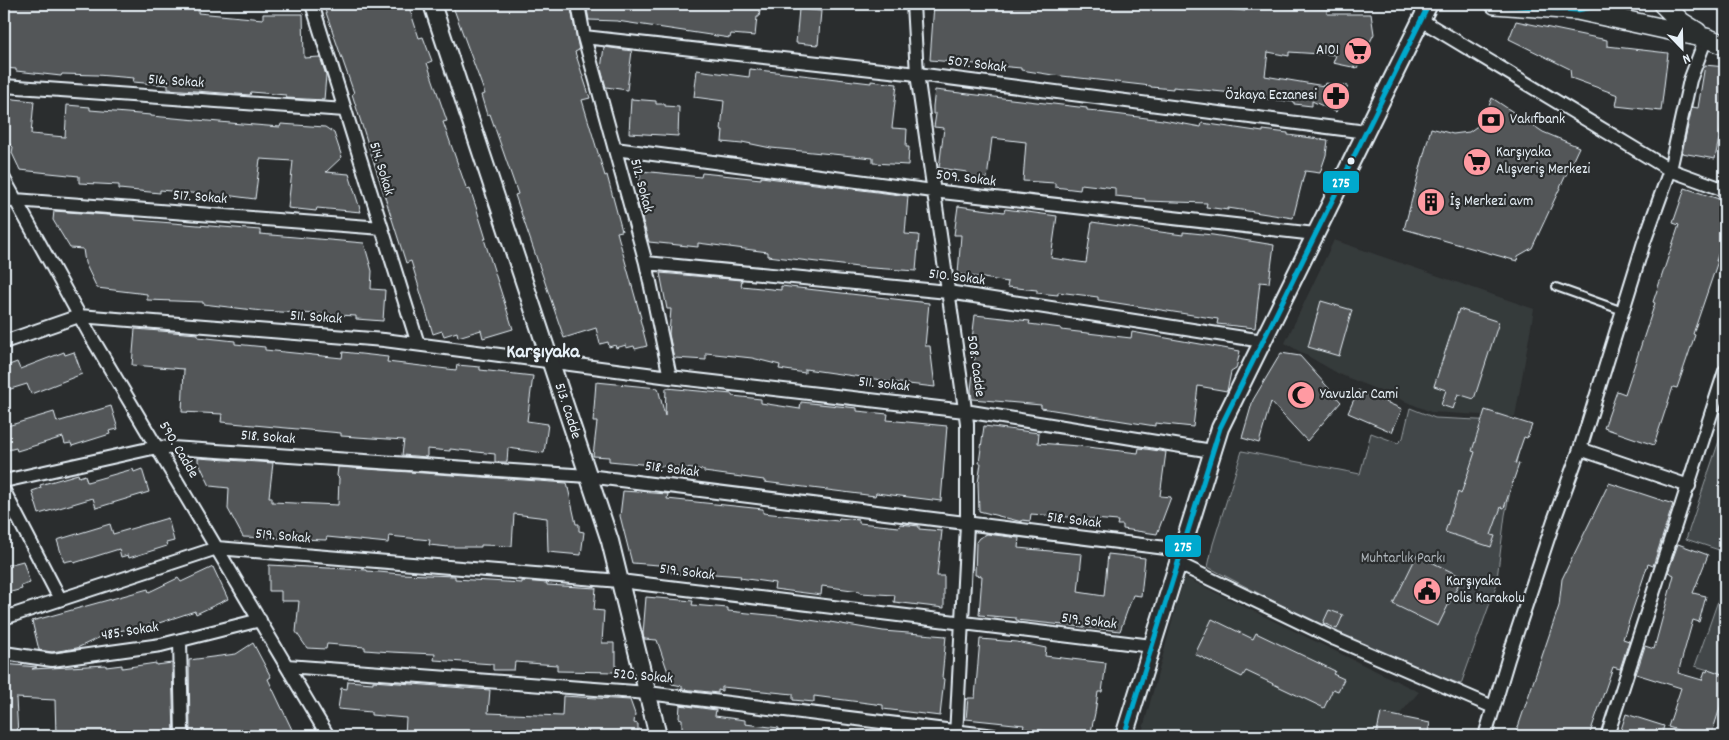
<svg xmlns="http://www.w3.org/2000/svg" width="1729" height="740" font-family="Dekko,sans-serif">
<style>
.built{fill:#363a3b}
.green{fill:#424648;stroke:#959ca0}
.building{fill:#535759;stroke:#e8f1f8}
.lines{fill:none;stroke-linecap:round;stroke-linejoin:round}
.service-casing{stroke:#e8f1f8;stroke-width:10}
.minor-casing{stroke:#e8f1f8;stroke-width:16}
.tertiary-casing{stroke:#e8f1f8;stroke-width:20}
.secondary-casing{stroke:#e8f1f8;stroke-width:22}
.service{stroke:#2a2d2e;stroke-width:6}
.minor{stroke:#2a2d2e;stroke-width:12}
.tertiary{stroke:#2a2d2e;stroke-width:16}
.secondary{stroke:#2a2d2e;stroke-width:19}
.bus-1-casing{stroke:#2a2d2e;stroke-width:9}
.bus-1{stroke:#00a9ce;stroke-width:5}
.bus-dot{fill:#e8f1f8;stroke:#2a2d2e;stroke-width:2}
.labels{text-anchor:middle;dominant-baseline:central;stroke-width:4.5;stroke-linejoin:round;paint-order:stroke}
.poi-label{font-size:15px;fill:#e8f1f8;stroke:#2a2d2e;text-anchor:start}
.street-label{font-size:15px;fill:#e8f1f8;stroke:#2a2d2e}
.park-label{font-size:15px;fill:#aeb5ba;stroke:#2a2d2e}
.district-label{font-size:20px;font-weight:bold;fill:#e8f1f8;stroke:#2a2d2e}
.line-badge{stroke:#2a2d2e;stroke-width:2}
.badge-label{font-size:14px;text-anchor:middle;font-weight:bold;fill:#fff}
</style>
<rect width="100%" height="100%" fill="#2a2d2e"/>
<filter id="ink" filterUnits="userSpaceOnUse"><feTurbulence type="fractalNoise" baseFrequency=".02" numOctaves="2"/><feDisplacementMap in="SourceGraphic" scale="10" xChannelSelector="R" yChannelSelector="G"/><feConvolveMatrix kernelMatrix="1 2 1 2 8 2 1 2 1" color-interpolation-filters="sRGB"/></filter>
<g filter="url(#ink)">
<path class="built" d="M1334,240l200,69 -19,108 -84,-5 -92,-38 -54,-31z
M1184,577l235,115 -38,44h-240z"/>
<path class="green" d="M1410,408l25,10 63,3 23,19 -16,75 -9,71 -35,98 -50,-17 -84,-38 -119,-62 5,-23 29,-93 118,23 11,-41 27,10 5,-5z
M1725,423v129l-39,-13z
M1725,581v94l-30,-9z"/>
<path class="building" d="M4,4h89l23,2v-2l29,2v-2h35l19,1 -1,8 65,6v-5h40l1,44 16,-1 6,18 -2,25 -38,-2v-3l-35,-3 -1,3 -82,-6v-4l-35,-3 1,-4 -37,-3 -35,-1 -1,2 -45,-5v-2l-12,-1z
M323,4h85l11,34 4,-1 9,24 -5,2 20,58 -4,1 24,68 3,-1 7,21 9,29h-2l29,90 -30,9 -2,-8 -23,7 -1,-5 -13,4 -2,-5 -9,3 -22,-73 -5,2 -54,-169 2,-1z
M452,4h118l9,46 -4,2 15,46 -8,2 23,76 2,-1 15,56 -5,1 24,86 -1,1 7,27 -12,3 -1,-3 -8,2v-3l-10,3 -1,-3 -6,2 -1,-5 -8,2 -4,-16 -32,10 -49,-143 3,-1 -28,-80 -3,1 -6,-20 4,-1z
M586,4h175l-2,13h-2l-2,19 -24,-2 -1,4 -113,-17 -28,-1z
M934,4h242l69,7 1,-6 55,4v-1l26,1v5h44l3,20 -17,34 -24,-5 3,-8 -47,-3v4l-21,-4 -3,24 59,10 1,-3 23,3 -12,26 -24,-11v5l-18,-2v-2l-51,-6v-2l-70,-7v2l-22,-2v-1l-44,-5 -54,-6 -32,-5v-2l-91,-8z
M799,9l22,2 -3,34 -22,-2z
M1516,21l91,19v6l61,7 -7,58 -45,-5 2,-11 -47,-17 -1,-9 -61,-30z
M604,47l28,4 -5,39 -21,-3 -5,-18z
M1705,65l20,2v39l-10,53 -33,-6 10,-46 6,1z
M750,69l121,14v-2l26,3 -5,44 15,1 -1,18h3l-1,18 -35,-2v-5l-102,-10 -29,-6v2l-20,-2 1,-12h-2l3,-29 -30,-4 3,-27 52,7z
M935,90l152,18v2l11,1v1l65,8 38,7 1,-4 61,9v-2l25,3v2l40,5 -2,15 -6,18 -15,-2 -12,47 -65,-10v2l-22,-3 1,-4 -62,-2v-2l-30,-3v-8l-34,-4 -1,6 -25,-3v-4l-32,-2 3,-39 -34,-4 -5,41 -21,-3 1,-4 -28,-4 5,-40 -10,-1 2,-13h-3v-8z
M4,98l30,3 -3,33 34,3 2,-32 23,2v3l61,5v1l91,8 38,3 1,-3 44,3 9,6 8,24 -16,15 23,2 12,38 -44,-4 -1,3 -28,-3 5,-47 -33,-2 -5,40 -30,-4v2l-24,-2v-1l-41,-4v3l-41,-4v-4l-40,-2v-7l-59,-6 -8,-17 1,-6 -7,-7 1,-11h-3z
M1492,98l51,34 36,15 -47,101 -14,8 -1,5 -113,-32 27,-101 22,6 16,-2 14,-10z
M631,99l25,2v3h9v2l14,1 -1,29 -49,-3z
M641,171l60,6 1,-4 59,6v-2l147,19 -3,38 14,1 -3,36 -58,-4 -90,-11v-4l-70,-9v4l-49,-5 -12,-41z
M1685,188l40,13v32l-9,28h2l-25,73 2,1 -18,53 -4,-1 -19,58 -50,-17 13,-37 8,3 30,-91 -2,-1 26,-77 -6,-2z
M958,206l46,6 1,-3 52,7 -6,42 35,5 6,-41 61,9 30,4v-3l30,3 61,10 -5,38 -9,-1 -5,46 -38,-4 1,-5 -120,-19v-3l-40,-5v3l-21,-2v-3l-30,-3 1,-5 -50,-8 3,-39h-7z
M54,211l81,6v3l125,10v4l104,9 8,28 -1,18 14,1 -2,31 -27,-2v-3l-94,-5 -59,-7v-2l-56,-2v-6l-50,-6 -12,-25 -2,-14 -13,-1 -17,-28z
M660,273l82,7 -1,6 40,4v-4l148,17 -4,43h5l5,41 -53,-6v-1l-77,-11v4l-26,-4 1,-4 -28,-7 -46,-5v7l-32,-2 -5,-24 2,-25h-4z
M1321,301l31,9 -13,46 -31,-9z
M1459,309l40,13 -25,77 -16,-5 -5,15 -12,-4 5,-15 -12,-4z
M975,315l55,6 -1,3 32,4v2l70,8 1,-6 108,19 -4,18 -5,3 -4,19 -29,-5 -5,41 -38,-4v3l-114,-18v-3l-69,-6 -1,-9 4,-33 -5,-1z
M135,329l63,5v3l37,4v3l30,3v3l77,8 1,-6 45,5 -1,5 69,8 1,-5 23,2v3l53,6 -6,45 21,3 -4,29 -36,-5 -1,14h-12v-8l-45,-5v2l-23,-2v8l-25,-2 2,-15 -63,-4v-3l-120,-11 1,-8 -40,-2 2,-43 -52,-4z
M64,352l1,3 9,-3 8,22 -51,20 -4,-10 -23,7v-24l13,-5 3,7z
M1281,353l19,3 41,46 -34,39 -36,-39 -12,41 -17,-5 11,-38z
M596,382l62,6 7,28 1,-28 66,6v2l29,3v4l39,6 1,-7 56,6v3l31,3 -1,6 60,6 -6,75 -65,-8 -1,3 -111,-14v-2l-60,-8v-2l-95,-9v-4l-16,-1 4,-34h-4z
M1358,390l44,19 -10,23 -44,-19z
M111,406l7,23 -9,2 1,3 -38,12 -1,-3 -6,1 -2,-7 -46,14 -1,-3 -8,2 -4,-13v-10l50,-15 3,10z
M1485,410l47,15 -5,13 -3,-1 -9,26 4,1 -15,44 -3,-1 -10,28 4,1 -4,11 -46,-15 13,-40 3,2 14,-42 -3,-1z
M984,426l55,7 -1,10 41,3 59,7 1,-5 27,4 -6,44 11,1 -14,37 -34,-5v-4h-6l1,-4 -87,-7 -1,7 -8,-1v2l-43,-11 -1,-28 3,-20h-2z
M198,458l75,5 -4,34h3v5l66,3 1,-27 -2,-2 1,-9 229,16 9,41h3v7l5,1 -3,23 -33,-3 -1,-34 -33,-4 -2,32 -31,-1v2h-32l-20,-2 1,-5 -41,-4 -1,7 -61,-6 -1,3 -83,-3 -15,-28 1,-21 -19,-2 -12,-25z
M133,469l1,3 8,-3 7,23 -53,16 -3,-10 -54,16 -7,-23 9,-3 -1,-3 38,-11 1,3 6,-2 2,7z
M1609,483l64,21 -20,62 -5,-2 -25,75 6,2 -9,28 -7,-2 -24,69h-74l44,-130 3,-27z
M623,491l45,3 -1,5 96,10v4l75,8 1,-3 20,2v3l40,4 1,-3 19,2v3l23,2 -5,45h7v32l-50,-6 1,-7 -35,-2v-2l-38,-5 -1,9 -47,-6 1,-6 -35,-5 1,-2 -40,-3 -1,3 -29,-3 1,-7 -40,-3 -12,-47z
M168,518l6,23 -8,2 1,3 -38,12 -1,-3 -7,2 -2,-8 -45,14 -1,-3 -9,2 -7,-22 53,-16 3,10z
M987,534l32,4 -1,10 64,6 -4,38 26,4 4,-42 37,4 -4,38 -8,-1 -13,36 -104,-11v-2l-37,-3 3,-39 -7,-1 1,-33 3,-4z
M1678,544l30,11 -15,38 13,3 -7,26 -6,-2 -15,53 24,7 3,-9 2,1 1,-3 17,6v17l-14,44h-14l-29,-9 13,-39 -45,-14 9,-28 9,3 20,-74 -6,-3z
M1417,555l45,22 -24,49 -45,-22z
M23,561l7,22 -9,3 1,3 -18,5v-28z
M269,565l98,5v1l34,3 54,2v3l67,4v-2l25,2v2l49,3 -2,22 10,1 -2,32h12v9h2v20l-59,-1v-6l-42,-3 -1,8h-21v-6l-59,-4 1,-6 -44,-2 -26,-2v-3l-38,-3 -1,5 -19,-1 -11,-16 3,-31h-18v-10h-12z
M213,567l15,32 -32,15 -1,-3 -36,12 -50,10 -32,15 -25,4 -13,-2 -7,-29 116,-32 1,3 29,-14 3,4z
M646,597l47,4 -1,4 36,3v3l61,6 41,6v-1l53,9 63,5 -4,42 2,1 -4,37 -57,-7v-4l-69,-9v6l-21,-2v-6l-71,-7v4l-4,-1v3l-36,-4v-3l-10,-2 -15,-44 -13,-1 -1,-5z
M1329,610l14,5 -6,14 -14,-6z
M1212,619l41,20 3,-6 79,38 -2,3 11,5 -6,12 -5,-2 -9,19 -78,-37 -4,6 -47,-23z
M980,639l37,3 29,6 -1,8 61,7 -4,29h-4l-3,21 -5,23h-41l1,-5 -27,-2 1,-4 -58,-6 2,-21h7z
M253,643l18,34 -3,2 27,57h-105l-1,-76 47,-6z
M156,663v2l16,-2 2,73h-118l-1,-36 -39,-2 2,38h-14v-72l33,3 -5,2 74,-4v2l16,-2v3z
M348,681l25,2v-2l117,9 -2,23 74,3 1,-20 67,4 5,14 -1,9 4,1v12h-233l1,-18 -35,-3v-3l-33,-3 3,-21 6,1z
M680,705l36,5 -1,6 30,4v4l34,4 -1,8h-81l-15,-2v-15l-3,-1z
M1381,713l49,10 -3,13h-51z
M1626,714l38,12 -3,10h-42z"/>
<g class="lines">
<defs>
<path id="service" d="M1556,287l67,24"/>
<path id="minor" d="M312,4l106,340
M578,4l6,33 62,226 24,114
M913,4l4,70 50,349v101l-11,212
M1421,20l249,150 55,20
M584,37l333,37 449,58
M4,86l341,24
M615,149l318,42 382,43
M4,179l85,154 239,403
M4,202l11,-2 367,28
M646,263l302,29 315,49
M4,342l75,-26 305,24 286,37 295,34 247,40
M1580,449l109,37
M4,481l153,-34 431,29 594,74
M4,491l56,108
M1177,563l158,76 158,68
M4,618l213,-70 403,33 532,65
M180,640l2,96
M4,653l48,7 109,-15 99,-25
M287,666l361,27 346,43
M1485,736l23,-77 46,-139 26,-71 64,-207 26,-72 20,-90 16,-42
M1607,736l118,-365"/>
<path id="tertiary" d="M432,4l178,537 48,195
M1124,736l96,-308 209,-424"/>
<path id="secondary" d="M1495,4l82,6 129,28 19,7
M1663,4l18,18 16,10"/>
</defs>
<use href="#service" class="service-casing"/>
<use href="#minor" class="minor-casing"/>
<use href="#tertiary" class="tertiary-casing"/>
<use href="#secondary" class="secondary-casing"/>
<use href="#service" class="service"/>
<use href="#minor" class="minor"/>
<use href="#tertiary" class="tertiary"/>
<use href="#secondary" class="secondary"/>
<defs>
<path id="bus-1" d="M1495,4l82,6 31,-6
M1124,736l96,-308 209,-424"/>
</defs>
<use href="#bus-1" class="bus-1-casing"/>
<use href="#bus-1" class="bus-1"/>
</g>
</g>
<defs>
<symbol id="supermarket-disc" viewBox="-11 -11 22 22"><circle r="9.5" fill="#ff9aa2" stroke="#2a2d2e"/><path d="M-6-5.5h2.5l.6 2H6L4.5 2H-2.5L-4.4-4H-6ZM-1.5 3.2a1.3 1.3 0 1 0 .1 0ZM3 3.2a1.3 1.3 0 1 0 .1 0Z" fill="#111"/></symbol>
<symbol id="pharmacy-disc" viewBox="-11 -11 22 22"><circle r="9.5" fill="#ff9aa2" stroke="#2a2d2e"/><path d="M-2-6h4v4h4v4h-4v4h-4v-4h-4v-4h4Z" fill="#111"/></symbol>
<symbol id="bank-disc" viewBox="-11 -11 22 22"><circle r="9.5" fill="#ff9aa2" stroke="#2a2d2e"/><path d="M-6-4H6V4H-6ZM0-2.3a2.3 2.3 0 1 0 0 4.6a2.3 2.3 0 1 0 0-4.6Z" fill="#111"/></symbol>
<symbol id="building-disc" viewBox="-11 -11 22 22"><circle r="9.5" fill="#ff9aa2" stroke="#2a2d2e"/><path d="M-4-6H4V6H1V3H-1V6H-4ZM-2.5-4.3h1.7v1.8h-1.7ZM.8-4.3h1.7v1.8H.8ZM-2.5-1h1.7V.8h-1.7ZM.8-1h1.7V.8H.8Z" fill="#111"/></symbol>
<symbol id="mosque-disc" viewBox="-11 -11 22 22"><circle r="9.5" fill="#ff9aa2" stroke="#2a2d2e"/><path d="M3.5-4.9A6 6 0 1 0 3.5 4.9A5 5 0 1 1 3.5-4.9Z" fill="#111"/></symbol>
<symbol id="civic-disc" viewBox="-11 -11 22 22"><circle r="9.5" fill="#ff9aa2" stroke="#2a2d2e"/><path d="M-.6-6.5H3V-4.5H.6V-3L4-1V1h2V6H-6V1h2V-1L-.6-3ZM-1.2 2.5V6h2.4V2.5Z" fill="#111"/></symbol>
</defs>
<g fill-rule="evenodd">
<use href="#supermarket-disc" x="1342" y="35" width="32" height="32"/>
<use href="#pharmacy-disc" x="1320" y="80" width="32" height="32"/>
<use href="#bank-disc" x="1475" y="104" width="32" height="32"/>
<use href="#supermarket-disc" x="1461" y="146" width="32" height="32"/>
<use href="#building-disc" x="1415" y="186" width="32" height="32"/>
<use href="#mosque-disc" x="1285" y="379" width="32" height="32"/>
<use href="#civic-disc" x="1411" y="575" width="32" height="32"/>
</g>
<circle class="bus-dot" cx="1351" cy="161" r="4.5"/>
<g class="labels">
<g class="poi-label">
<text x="1339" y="51" text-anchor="end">A101</text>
<text x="1317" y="96" text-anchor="end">Özkaya Eczanesi</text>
<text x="1510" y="120">Vakıfbank</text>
<text x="1496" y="153">Karşıyaka<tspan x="1496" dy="17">Alışveriş Merkezi</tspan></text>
<text x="1450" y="202">İş Merkezi avm</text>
<text x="1320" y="395">Yavuzlar Cami</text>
<text x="1446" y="582">Karşıyaka<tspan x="1446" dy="17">Polis Karakolu</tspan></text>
</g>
<g class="street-label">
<text transform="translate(977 65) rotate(7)">507. Sokak</text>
<text transform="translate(176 82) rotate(4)">516. Sokak</text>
<text transform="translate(381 169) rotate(73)">514. Sokak</text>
<text transform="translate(966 179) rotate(7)">509. Sokak</text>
<text transform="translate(641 186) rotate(75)">512. Sokak</text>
<text transform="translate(200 198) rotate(4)">517. Sokak</text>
<text transform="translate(957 278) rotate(7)">510. Sokak</text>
<text transform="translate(316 318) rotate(4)">511. Sokak</text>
<text transform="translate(975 366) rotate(82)">508. Cadde</text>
<text transform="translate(884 385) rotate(6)">511. sokak</text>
<text transform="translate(567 411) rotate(72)">513. Cadde</text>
<text transform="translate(268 438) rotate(4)">518. Sokak</text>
<text transform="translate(178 450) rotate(59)">590. Cadde</text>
<text transform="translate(672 470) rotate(7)">518. Sokak</text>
<text transform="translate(1074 521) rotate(7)">518. Sokak</text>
<text transform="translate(283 537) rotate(5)">519. Sokak</text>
<text transform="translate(687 573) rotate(7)">519. Sokak</text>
<text transform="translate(1089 622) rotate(7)">519. Sokak</text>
<text transform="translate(130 632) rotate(-9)">485. Sokak</text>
<text transform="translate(643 677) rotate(5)">520. Sokak</text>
</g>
<g class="park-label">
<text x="1403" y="559">Muhtarlık Parkı</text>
</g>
<g class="district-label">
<text x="543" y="353">Karşıyaka</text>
</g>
</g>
<g class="line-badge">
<rect x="1322" y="170" width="38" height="24" rx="5" fill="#00a9ce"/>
<rect x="1164" y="534" width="38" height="24" rx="5" fill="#00a9ce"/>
</g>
<g class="badge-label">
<text x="1341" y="187">275</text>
<text x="1183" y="551">275</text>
</g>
<rect width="1729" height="740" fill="none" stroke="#2a2d2e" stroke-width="20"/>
<rect x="10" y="10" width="1709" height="720" fill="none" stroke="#e8f1f8" stroke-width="2" filter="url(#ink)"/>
<g transform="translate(1682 48) rotate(157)" stroke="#2a2d2e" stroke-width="4" paint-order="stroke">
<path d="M0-4L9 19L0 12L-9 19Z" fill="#e8f1f8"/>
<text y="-8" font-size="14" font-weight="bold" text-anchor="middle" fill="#e8f1f8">N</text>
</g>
</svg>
